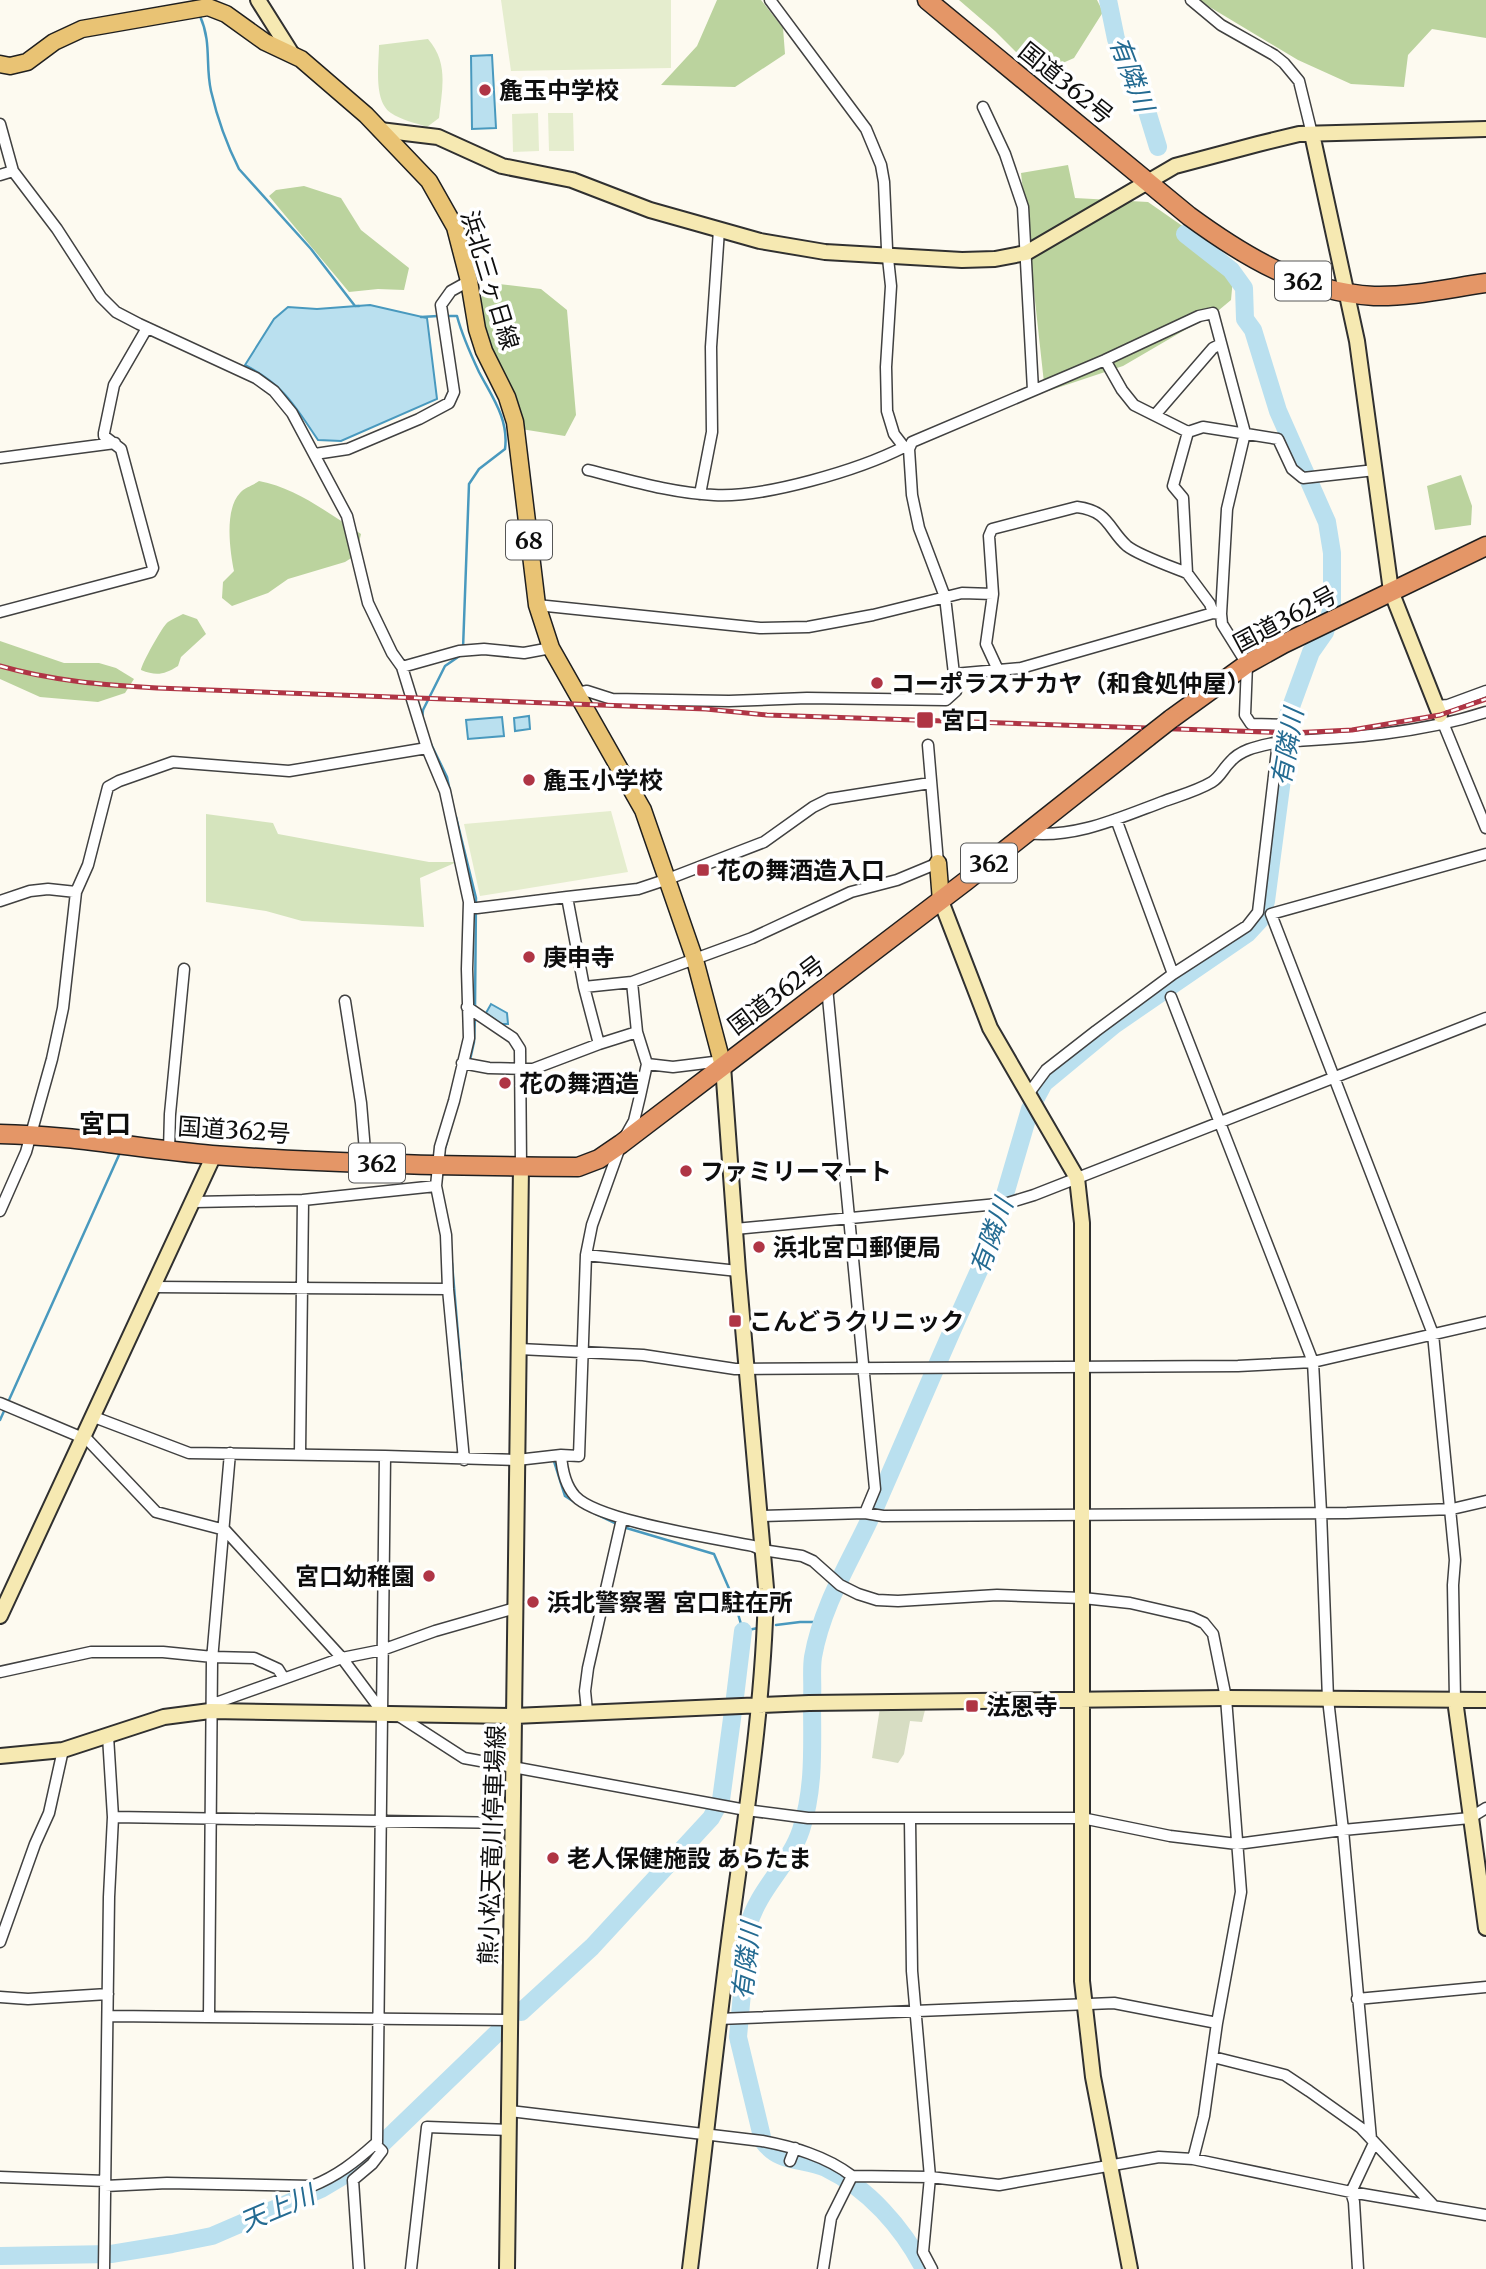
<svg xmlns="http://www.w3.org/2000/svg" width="1486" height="2269" font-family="Merriweather,'Noto Sans JP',serif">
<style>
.green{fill:#d5e4bd}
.forest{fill:#bbd39e}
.cemetery{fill:#d7ddc3}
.pitch{fill:#e5edce}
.water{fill:#bae0ef;stroke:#4999be;stroke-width:2}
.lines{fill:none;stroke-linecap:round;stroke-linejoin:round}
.stream{stroke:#4999be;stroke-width:2.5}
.river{stroke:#bae0ef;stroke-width:18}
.street-casing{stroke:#414141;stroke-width:13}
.secondary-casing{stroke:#303030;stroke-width:18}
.primary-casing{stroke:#1f1f1f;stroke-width:19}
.highway-casing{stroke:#1f1f1f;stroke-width:21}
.street{stroke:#fff;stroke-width:10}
.secondary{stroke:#f6e9b2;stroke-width:14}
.primary{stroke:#e9c374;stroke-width:16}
.highway{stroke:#e49667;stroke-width:18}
.rail-casing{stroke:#af3545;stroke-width:5}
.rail{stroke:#fff;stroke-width:2.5;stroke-dasharray:8;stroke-linecap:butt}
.highway-bridge-casing{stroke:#1f1f1f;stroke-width:21;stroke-linecap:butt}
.highway-bridge{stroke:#e49667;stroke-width:18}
.poi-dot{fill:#af3545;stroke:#fff;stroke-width:2.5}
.labels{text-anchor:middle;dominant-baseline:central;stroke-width:7;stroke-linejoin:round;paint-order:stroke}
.shield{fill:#fff;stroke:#565656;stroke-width:2}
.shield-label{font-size:23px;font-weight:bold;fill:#0e0e0e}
.street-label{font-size:24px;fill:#0e0e0e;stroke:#fff}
.poi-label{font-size:24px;font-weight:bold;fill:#0e0e0e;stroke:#fff;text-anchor:start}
.water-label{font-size:26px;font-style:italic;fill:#246b92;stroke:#fff}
.neighbourhood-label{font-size:26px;font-weight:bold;fill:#0e0e0e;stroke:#fff}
</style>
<rect width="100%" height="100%" fill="#fdfaf0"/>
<path class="green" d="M428,39c21,24 14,50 11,79l-12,9c-11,-4 -26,-7 -36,-14 -18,-12 -12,-49 -12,-68z
M206,814l67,9 5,11 151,28h28l-37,16 4,49 -122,-6 -36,-10 -60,-9z"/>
<path class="forest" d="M717,0h44l22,28 2,26 -50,33 -74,-2 36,-39z
M959,0h138l6,12 -29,46 -36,16 -43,-43z
M1198,0h288v38l-54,-9 -24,26 -4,32 -53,-3 -53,-24z
M1068,165l7,33 73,4 46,32 40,33 -3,33 -12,10 -96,56 -78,26 -24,-219z
M304,186l37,12 20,32 48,38 -5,22 -26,-1 -29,3 -80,-96 7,-6z
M490,283l51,6 26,21 9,105 -11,21 -44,-7 -30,-65 -11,-64z
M1461,475l11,31 -1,19 -36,5 -8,-44z
M259,481c38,7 70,33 102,53l-5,21 -11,7 -57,17 -20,14 -36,13 -10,-8 1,-16 11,-11c-4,-20 -10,-61 6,-78 4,-5 14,-8 19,-12z
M183,614l14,5 9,15 -25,23 -3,9c-14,9 -22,10 -37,4 0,-5 22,-45 27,-48 4,-3 10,-5 15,-8z
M0,641l64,22h35l17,5 18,11 -9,14 -27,9 -58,-5 -40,-18z"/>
<path class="cemetery" d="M926,1706l-4,16 -12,-1 -6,33 -6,9 -26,-5 8,-50z"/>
<path class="pitch" d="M501,0h170v68l-160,3z
M538,113l1,38 -26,1 -1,-38z
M548,113h25l1,38h-25z
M611,811l17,61 -148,24 -16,-72z"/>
<path class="water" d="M492,55l4,73 -24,1 -1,-73z
M370,305l57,13 10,81 -96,42 -23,-1c-24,-35 -33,-54 -73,-75l29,-46 14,-12 29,2z
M529,716l1,13 -15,2 -1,-13z
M502,717l2,19 -36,3 -2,-19z
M491,1004l16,9 1,11h-7l-15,-11z"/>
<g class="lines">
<path class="stream" d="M200,16c12,27 5,48 11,75 6,26 16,54 28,78l72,80 44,57h4
M445,316h12c5,19 14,39 22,56 13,25 30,47 26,77l-26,20 -10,15 -6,165
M421,317l17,-1
M422,719l1,-9 22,-44 16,-11
M428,738l19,39 7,34
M456,817l20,81 -1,109
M470,1060l4,-18 1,-24
M444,1152l4,-14
M452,1263l10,119
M0,1420l119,-265
M553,1458l12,38 14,9
M594,1513l23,11
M623,1527l91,27 20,46 9,31 15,-3
M776,1625l24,-3h22"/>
<path class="river" d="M1108,0l8,39 27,59 15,49
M735,1697l8,-66
M521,2012l71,-65 119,-129 10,-18 12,-89
M0,2256l111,-2 61,-10 40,-8 109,-47 37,-22 140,-135
M924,2269c-21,-41 -56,-81 -98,-101 -23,-10 -47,-4 -63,-27l-25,-104 10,-110c10,-38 41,-61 53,-97 14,-42 11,-87 11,-131 1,-14 -1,-29 1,-42 10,-57 43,-104 65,-156 37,-84 72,-169 111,-252l41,-140 14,-26 70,-58 134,-92 12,-13 6,-19 20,-152 2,-34 23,-63 14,-20 7,-25v-54l-5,-31 -49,-111 -25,-81 -8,-11 -1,-31 -13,-18 -46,-36"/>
<defs>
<path id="street" d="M770,0l96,129 15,36 3,17 3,67 4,37 -5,81 1,44 7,23 10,13 5,2
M1191,0l30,25 53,30 10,8 15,18 13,53
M983,107l22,47 18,53 10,183
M0,124l13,47 44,58 44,68 15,15 23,12 117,54 18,13 18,22 55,103 21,87 24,50 10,14 25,81 18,43 24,111 -2,67 2,69 -15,63 -14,46 -4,39 10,49 2,54 16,171
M0,175l13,-4
M1105,360l17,30 12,15 54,27 15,-5 75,12 14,30 11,9 72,-8
M1155,415l58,-67 8,-4
M1188,432l-15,54 10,12 4,75 23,31 3,9
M315,454l33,-5 71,-30 30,-16 5,-11 -13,-87 10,-14 18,-10
M0,458l115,-15
M588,470c41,10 83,23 126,25 50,3 145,-25 190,-48
M700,494l12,-62 -1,-85 8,-117
M537,605l223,23 48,-1 65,-12 89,-22 31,1
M0,612l151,-40 2,-4 -32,-119 -17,-13v-3l10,-48 33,-57
M402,667l57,-16 25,-2 40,4 27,-5
M998,670l-12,-26 7,-50 -4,-58 3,-7 85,-22c32,4 31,22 50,39 11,9 45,21 60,27
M954,674l67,-6 192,-55 8,1
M576,693l11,-2 25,8 117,2 78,-3 139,2 10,-9 -11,-94 -26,-69 -7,-33 -3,-46 3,-7 193,-82 94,-44 14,-3 32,120 -18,76 -6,105 1,10 25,40 -2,51 6,9 42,1
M1437,706l11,-1 38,-14
M1441,718l45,110
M1278,742c71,-4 140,-8 208,-30
M1116,819l57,155
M1026,833c48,6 93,-15 136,-31 16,-6 35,-11 50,-20 8,-5 11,-13 18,-20 12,-14 31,-16 48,-20l-20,170 -11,14 -74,48 -77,57 -50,39 -17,23
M567,897l71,-8 30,-10 96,-37 49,-35 16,-8 101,-16
M0,901l30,-10 18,-2 28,3
M469,907l8,1 90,-11 17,90 15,57
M584,987l48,-5
M827,987l48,502 -10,24
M1171,997l142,365 8,150 7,187 15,131 28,309
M345,1001l16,102 5,60
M467,1007l46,31 7,11 1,117
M462,1063l27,5 44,1 66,-25 38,-12 -5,-50 120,-44 99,-46 46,-12 41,-17 -10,-118
M647,1064l26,3 49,-6
M169,1151l1,-37 14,-145
M303,1200l133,-14
M194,1202l109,-2 -3,253
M0,1211l26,-59 26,-93 11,-51 13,-116 12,-27 20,-78 11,-6 54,-19 116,9 138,-23
M735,1229l273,-26 26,-8 452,-177
M586,1255l152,16
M154,1287l294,2
M519,1349l124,6 92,14 503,-3 75,-4 173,-40
M0,1403l83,35
M94,1417l95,36 196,3
M84,1436l72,76 69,18 117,128 41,55
M561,1455c1,14 4,30 14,41 23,25 140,42 178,50l9,4 40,6 11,5 27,24 18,9 19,6 21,1 99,-6 86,3 47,5 61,14 13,6 9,11 13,64 15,194 -24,131 -13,93 -11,43
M760,1516l105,-3 18,3 464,-3 105,-4 34,-8
M0,1672l91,-20h72l50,5 41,1 24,11 5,8
M1455,1700l-2,-115 2,-25 -22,-226 -162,-420 215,-60
M213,1704l129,-46 40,-8 53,-19 80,-23
M587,1711l-2,-20 3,-23 34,-149
M399,1716l65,42 282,52 62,8h274l88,18 67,8 106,-14 127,-12 16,-10
M113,1817l399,6
M910,1820l2,151 18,206 -7,75 9,17
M0,1942l35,-98 14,-31 14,-63
M0,1997l28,2 80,-5
M1357,1999l129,-12
M109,2016l402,4
M209,2017l3,-357 18,-207
M718,2019l396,-16 103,20
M1213,2057l72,18 24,16 52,37 72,77
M510,2111l252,30c31,6 64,15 90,35
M790,2161l5,-13
M0,2177l105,4
M105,2186l62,-3 145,3c25,-10 43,-24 63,-42
M104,2269l5,-372 4,-80 -5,-81
M359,2269l-6,-89 19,-16 10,-13 -7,-7 2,-1 8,-687 132,4 44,-5 18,1 7,-201 6,-30 29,-81 13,-23 6,-25 7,-32 -10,-32
M411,2269l16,-142 83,3
M823,2269l8,-51 21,-42 78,1 69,8 160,-28 34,2 158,33 135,23
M1358,2269l-4,-67 -3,-10 23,-49"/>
<path id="secondary" d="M258,0l34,54
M380,130l58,7 64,29 70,14 78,30 110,31 65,11 137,8 33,-1 31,-6 149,-87 83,-22 41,-10 187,-5
M1312,134l45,207 34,250 49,124
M941,901l49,127 87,150 5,45v758l11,96 37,192
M0,1616l214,-461
M1455,1700l31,228
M0,1756l63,-6 101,-33 46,-6 304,5 295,-13 417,-5 260,2
M507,2269l14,-1103
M690,2269c14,-114 26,-229 41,-343 15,-112 33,-225 35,-338l-28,-317 -15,-205"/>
<path id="primary" d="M0,64l10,2 17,-4 27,-20 28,-13 126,-22 18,7 39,28 36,17 65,56 63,66 26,46 14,54 8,48 7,22 23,46 8,25 22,183 14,43 92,162 52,150 28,106
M938,863l3,38"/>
<path id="highway" d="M927,0l262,216c56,41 114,76 185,80 37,1 76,-8 112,-13
M1171,719l76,-55 36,-20 203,-98
M0,1134c71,1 141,15 212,21 122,9 244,11 366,12l21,-8 22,-15 345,-263 182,-144"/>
</defs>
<use href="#street" class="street-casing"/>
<use href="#secondary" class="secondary-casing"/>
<use href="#primary" class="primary-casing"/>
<use href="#highway" class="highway-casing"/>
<use href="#street" class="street"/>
<use href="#secondary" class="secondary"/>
<use href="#primary" class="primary"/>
<use href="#highway" class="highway"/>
<defs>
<path id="rail" d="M0,666c52,15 104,19 157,22l549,21 61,6 524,18 61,-3 88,-15 46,-16"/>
</defs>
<use href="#rail" class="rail-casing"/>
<use href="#rail" class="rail"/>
<defs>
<path id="highway-bridge" d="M1148,737l23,-18"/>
</defs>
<use href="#highway-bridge" class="highway-bridge-casing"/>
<use href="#highway-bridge" class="highway-bridge"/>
</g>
<g class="poi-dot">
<circle cx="485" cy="90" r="7"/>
<circle cx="877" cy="683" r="7"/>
<rect x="916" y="711" width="18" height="18" rx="3.5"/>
<circle cx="529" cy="780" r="7"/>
<rect x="696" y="863" width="14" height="14" rx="3.5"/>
<circle cx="529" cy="957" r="7"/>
<circle cx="505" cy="1083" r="7"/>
<circle cx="686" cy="1171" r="7"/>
<circle cx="759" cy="1247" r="7"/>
<rect x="728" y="1314" width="14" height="14" rx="3.5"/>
<circle cx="429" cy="1576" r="7"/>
<circle cx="533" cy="1602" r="7"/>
<rect x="965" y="1699" width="14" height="14" rx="3.5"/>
<circle cx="553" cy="1858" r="7"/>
</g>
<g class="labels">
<g class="shield">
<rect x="1275" y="261.5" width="56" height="39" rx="5"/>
<rect x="506" y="520.5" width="46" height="39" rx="5"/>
<rect x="961" y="843.5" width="56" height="39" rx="5"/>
<rect x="349" y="1143.5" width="56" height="39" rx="5"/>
</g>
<g class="shield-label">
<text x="1303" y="281">362</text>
<text x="529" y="540">68</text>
<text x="989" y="863">362</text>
<text x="377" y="1163">362</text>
</g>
<g class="street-label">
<text transform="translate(1066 83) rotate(39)">国道362号</text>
<text transform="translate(490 280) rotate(73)">浜北三ヶ日線</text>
<text transform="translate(1285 619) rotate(-28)">国道362号</text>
<text transform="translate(776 995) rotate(-37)">国道362号</text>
<text transform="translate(234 1130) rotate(4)">国道362号</text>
<text transform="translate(492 1845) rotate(-88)">熊小松天竜川停車場線</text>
</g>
<g class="poi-label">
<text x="499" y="90">麁玉中学校</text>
<text x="891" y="683">コーポラスナカヤ（和食処仲屋）</text>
<text x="941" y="720">宮口</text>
<text x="543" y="780">麁玉小学校</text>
<text x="717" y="870">花の舞酒造入口</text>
<text x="543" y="957">庚申寺</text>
<text x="519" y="1083">花の舞酒造</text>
<text x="700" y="1171">ファミリーマート</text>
<text x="773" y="1247">浜北宮口郵便局</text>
<text x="749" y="1321">こんどうクリニック</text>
<text x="415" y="1576" text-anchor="end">宮口幼稚園</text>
<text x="547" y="1602">浜北警察署 宮口駐在所</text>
<text x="986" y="1706">法恩寺</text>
<text x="567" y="1858">老人保健施設 あらたま</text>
</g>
<g class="water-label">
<text transform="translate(1132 74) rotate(69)">有隣川</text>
<text transform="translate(1287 747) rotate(-80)">有隣川</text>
<text transform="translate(991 1236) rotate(-70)">有隣川</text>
<text transform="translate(746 1961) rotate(-83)">有隣川</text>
<text transform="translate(277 2208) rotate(-23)">天上川</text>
</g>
<g class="neighbourhood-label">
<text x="105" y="1123">宮口</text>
</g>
</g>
</svg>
